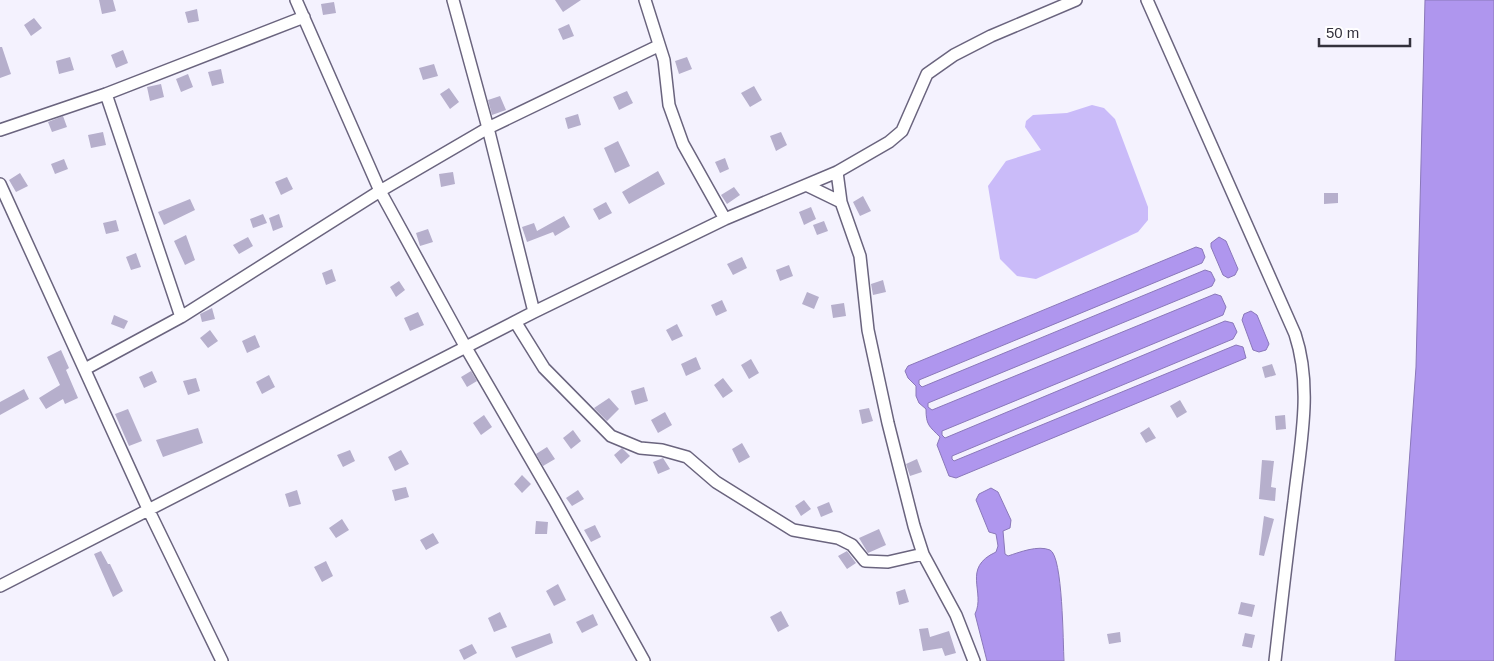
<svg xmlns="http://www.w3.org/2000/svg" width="1494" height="661" font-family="Arial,sans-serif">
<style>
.green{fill:#cabbf9}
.water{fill:#af96ee;stroke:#8a78b9}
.building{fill:#b6afcc}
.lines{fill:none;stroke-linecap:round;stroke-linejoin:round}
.minor-casing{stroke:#6a647e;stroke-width:14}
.minor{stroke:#fff;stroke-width:11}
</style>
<rect width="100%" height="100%" fill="#f4f2fe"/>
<path class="green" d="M1092,105l12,3 11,11 33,88v13l-10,12 -102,47 -19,-3 -17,-17 -12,-73 18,-25 35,-11 -16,-23 1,-6 7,-6 34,-2z"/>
<path class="water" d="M1425,0h69v661h-99l21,-294z
M1219,237l7,4 12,28 -3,6 -7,3 -5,-3 -12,-28v-4z
M1196,247l6,2 3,8 -3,6 -283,117v4l3,3 283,-117 6,2 4,8 -3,6 -284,117v4l4,3 283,-116 6,2 5,11 -3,8 -281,116v4l3,3 280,-117 8,2 4,9 -4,7 -281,117v3l2,2 282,-116 7,2 3,11 -290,120 -7,-2 -12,-31 3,-8c-11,-11 -14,-12 -14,-28l-7,-6 -3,-7v-10l-8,-8 -3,-7 3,-5z
M1251,311l6,4 12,29 -3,6 -7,2 -6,-2 -11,-30 2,-6z
M991,488l7,4 13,28 -1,8 -7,3 2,23 3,2c12,-4 30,-11 42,-6 13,6 13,94 14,111h-77l-12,-47c11,-22 -14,-46 21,-62l2,-6 -2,-12 -7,-2 -13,-32 3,-6z"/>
<path class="building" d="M99,0h14l3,11 -14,3z
M555,0h26l-18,12z
M334,2l2,11 -13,2 -2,-11z
M197,9l2,12 -11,2 -3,-11z
M34,18l8,10 -11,8 -7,-11z
M569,24l5,12 -11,4 -5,-11z
M0,47h2l9,27 -11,4z
M123,50l5,13 -12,5 -5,-13z
M70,57l4,13 -15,4 -3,-13z
M687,57l5,12 -13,5 -4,-13z
M434,64l4,12 -15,4 -4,-12z
M221,69l3,14 -12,3 -4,-14z
M188,74l5,13 -12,5 -5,-13z
M161,84l3,13 -14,4 -3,-14z
M754,86l8,14 -12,7 -9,-14z
M449,88l10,14 -9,7 -10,-15z
M627,91l6,12 -14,7 -6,-13z
M500,96l6,14 -14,5 -4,-15z
M578,114l3,11 -13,4 -3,-11z
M63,116l4,11 -15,5 -4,-10z
M103,132l3,13 -15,3 -3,-13z
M781,132l6,13 -11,6 -6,-15z
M618,141l12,25 -15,7 -11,-25z
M725,158l4,11 -9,4 -5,-11z
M64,159l4,10 -13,5 -4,-10z
M658,171l7,13 -36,20 -7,-12z
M453,172l2,12 -14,3 -2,-13z
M20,173l8,13 -12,6 -7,-12z
M287,177l6,12 -12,6 -6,-13z
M734,187l6,8 -13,9 -6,-9z
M1324,193h14v10l-14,1z
M863,196l8,15 -11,5 -7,-14z
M190,199l5,11 -31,15 -6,-13z
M606,202l6,11 -13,7 -6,-11z
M811,207l5,12 -12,6 -5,-13z
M263,214l4,9 -14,5 -3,-9z
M279,214l4,13 -10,4 -4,-13z
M564,216l6,11 -15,9 -2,-4 -26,10 -5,-15 12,-4 3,8z
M116,220l3,11 -13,3 -3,-11z
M824,221l4,10 -11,4 -4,-10z
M428,229l5,13 -13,4 -4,-13z
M186,235l9,25 -10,5 -11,-24z
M248,237l5,9 -14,8 -6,-9z
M136,253l5,14 -10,3 -5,-13z
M742,257l5,11 -14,7 -6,-11z
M789,265l4,11 -13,5 -4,-11z
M332,269l4,12 -10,4 -4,-12z
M883,280l3,12 -13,3 -2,-11z
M399,281l6,9 -9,7 -6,-10z
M807,292l12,5 -5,12 -12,-5z
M722,300l5,11 -11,5 -5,-11z
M844,303l2,13 -13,2 -2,-13z
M212,308l3,11 -13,3 -2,-8z
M418,312l6,13 -14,6 -6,-13z
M114,315l14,6 -4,8 -13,-5z
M677,324l6,12 -11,5 -6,-11z
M210,330l8,11 -10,7 -8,-10z
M255,335l5,12 -13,6 -5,-12z
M61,350l8,18 -3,2 12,28 -13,6 -2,-5 -17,10 -7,-11 21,-13 -13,-28z
M696,357l5,12 -15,7 -5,-12z
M751,359l8,14 -10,6 -8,-14z
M1272,364l4,11 -11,3 -3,-11z
M152,371l5,11 -13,6 -5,-11z
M471,371l6,10 -10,6 -6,-10z
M269,375l6,12 -13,7 -6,-12z
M196,378l4,13 -12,4 -5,-14z
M723,378l10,13 -10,7 -9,-13z
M644,387l4,14 -13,4 -4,-14z
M24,389l5,10 -29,16v-13z
M609,398l10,11 -12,12 -13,-13z
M1180,400l7,12 -10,6 -7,-12z
M869,408l4,13 -11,3 -3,-14z
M128,409l14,32 -13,5 -14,-32z
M665,412l7,13 -14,8 -7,-13z
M484,415l8,12 -11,8 -8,-12z
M1285,415l1,14 -10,1 -1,-14z
M1149,427l7,11 -10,5 -6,-10z
M198,428l5,15 -40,14 -7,-17z
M573,430l8,11 -10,8 -8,-11z
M742,443l8,14 -11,6 -7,-14z
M547,447l8,12 -12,7 -7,-12z
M622,448l8,8 -9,8 -7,-9z
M350,450l5,11 -12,6 -6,-12z
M401,450l8,14 -14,7 -7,-14z
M663,458l7,11 -12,5 -5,-12z
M917,459l5,13 -12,4 -4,-12z
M1262,460l12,1 -3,26 5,1 -1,13 -16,-2z
M522,475l9,9 -9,9 -8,-9z
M406,487l3,10 -14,4 -3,-11z
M297,490l4,14 -12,3 -4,-13z
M578,490l6,9 -12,7 -6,-8z
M804,500l7,9 -10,7 -6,-10z
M829,502l4,10 -12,5 -4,-10z
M1264,516l10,3 -10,37 -5,-1z
M342,519l7,11 -13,8 -7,-10z
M536,521l12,1 -1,12h-12z
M595,525l6,12 -10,5 -7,-12z
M879,529l7,16 -18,8 -9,-15z
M433,533l6,10 -13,7 -6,-10z
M101,551l7,13h2l13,27 -10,6 -19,-43z
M847,551l9,12 -9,6 -9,-13z
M326,561l7,15 -11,6 -8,-15z
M558,584l8,16 -12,6 -8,-15z
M905,589l4,13 -10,3 -3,-13z
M1241,602l14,3 -3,12 -14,-3z
M781,611l8,15 -11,6 -8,-15z
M500,612l7,15 -13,5 -6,-14z
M593,614l5,11 -16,8 -6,-11z
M928,628l2,9 19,-6 7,22 -11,3 -3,-8 -19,3 -4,-22z
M1120,632l1,10 -12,2 -2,-10z
M550,633l3,10 -37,15 -5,-11z
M1245,633l10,2 -3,13 -10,-2z
M472,644l5,9 -13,7 -5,-10z"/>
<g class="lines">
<defs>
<path id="minor" d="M296,0l84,191 85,155 90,155 89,160
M453,0l35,128 46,184
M645,0l19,60 5,45 14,39 42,75
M1147,0l148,334c18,54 5,112 -1,167 -7,53 -13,107 -19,160
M106,94l75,223
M0,130l106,-36 198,-77
M837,172l4,30 19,54 8,74 20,93 26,103 9,28 33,61 18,46
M0,184l149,327 73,150
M806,185l35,17
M516,323l28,45 67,68 29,12 22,2 25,7 29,25 77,48 45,8 14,7 13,16 23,1 35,-8
M85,369l96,-52 199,-126 108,-63 170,-82
M0,586l534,-274 191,-93 112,-47 52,-30 13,-11 25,-57 27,-19 37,-19 85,-36"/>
</defs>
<use href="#minor" class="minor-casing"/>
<use href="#minor" class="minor"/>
</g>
<path d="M1319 38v8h91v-8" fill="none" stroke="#33313c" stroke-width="2.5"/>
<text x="1326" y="38" font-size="15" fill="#33313c" stroke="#ffffff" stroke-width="4" paint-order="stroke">50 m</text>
</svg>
